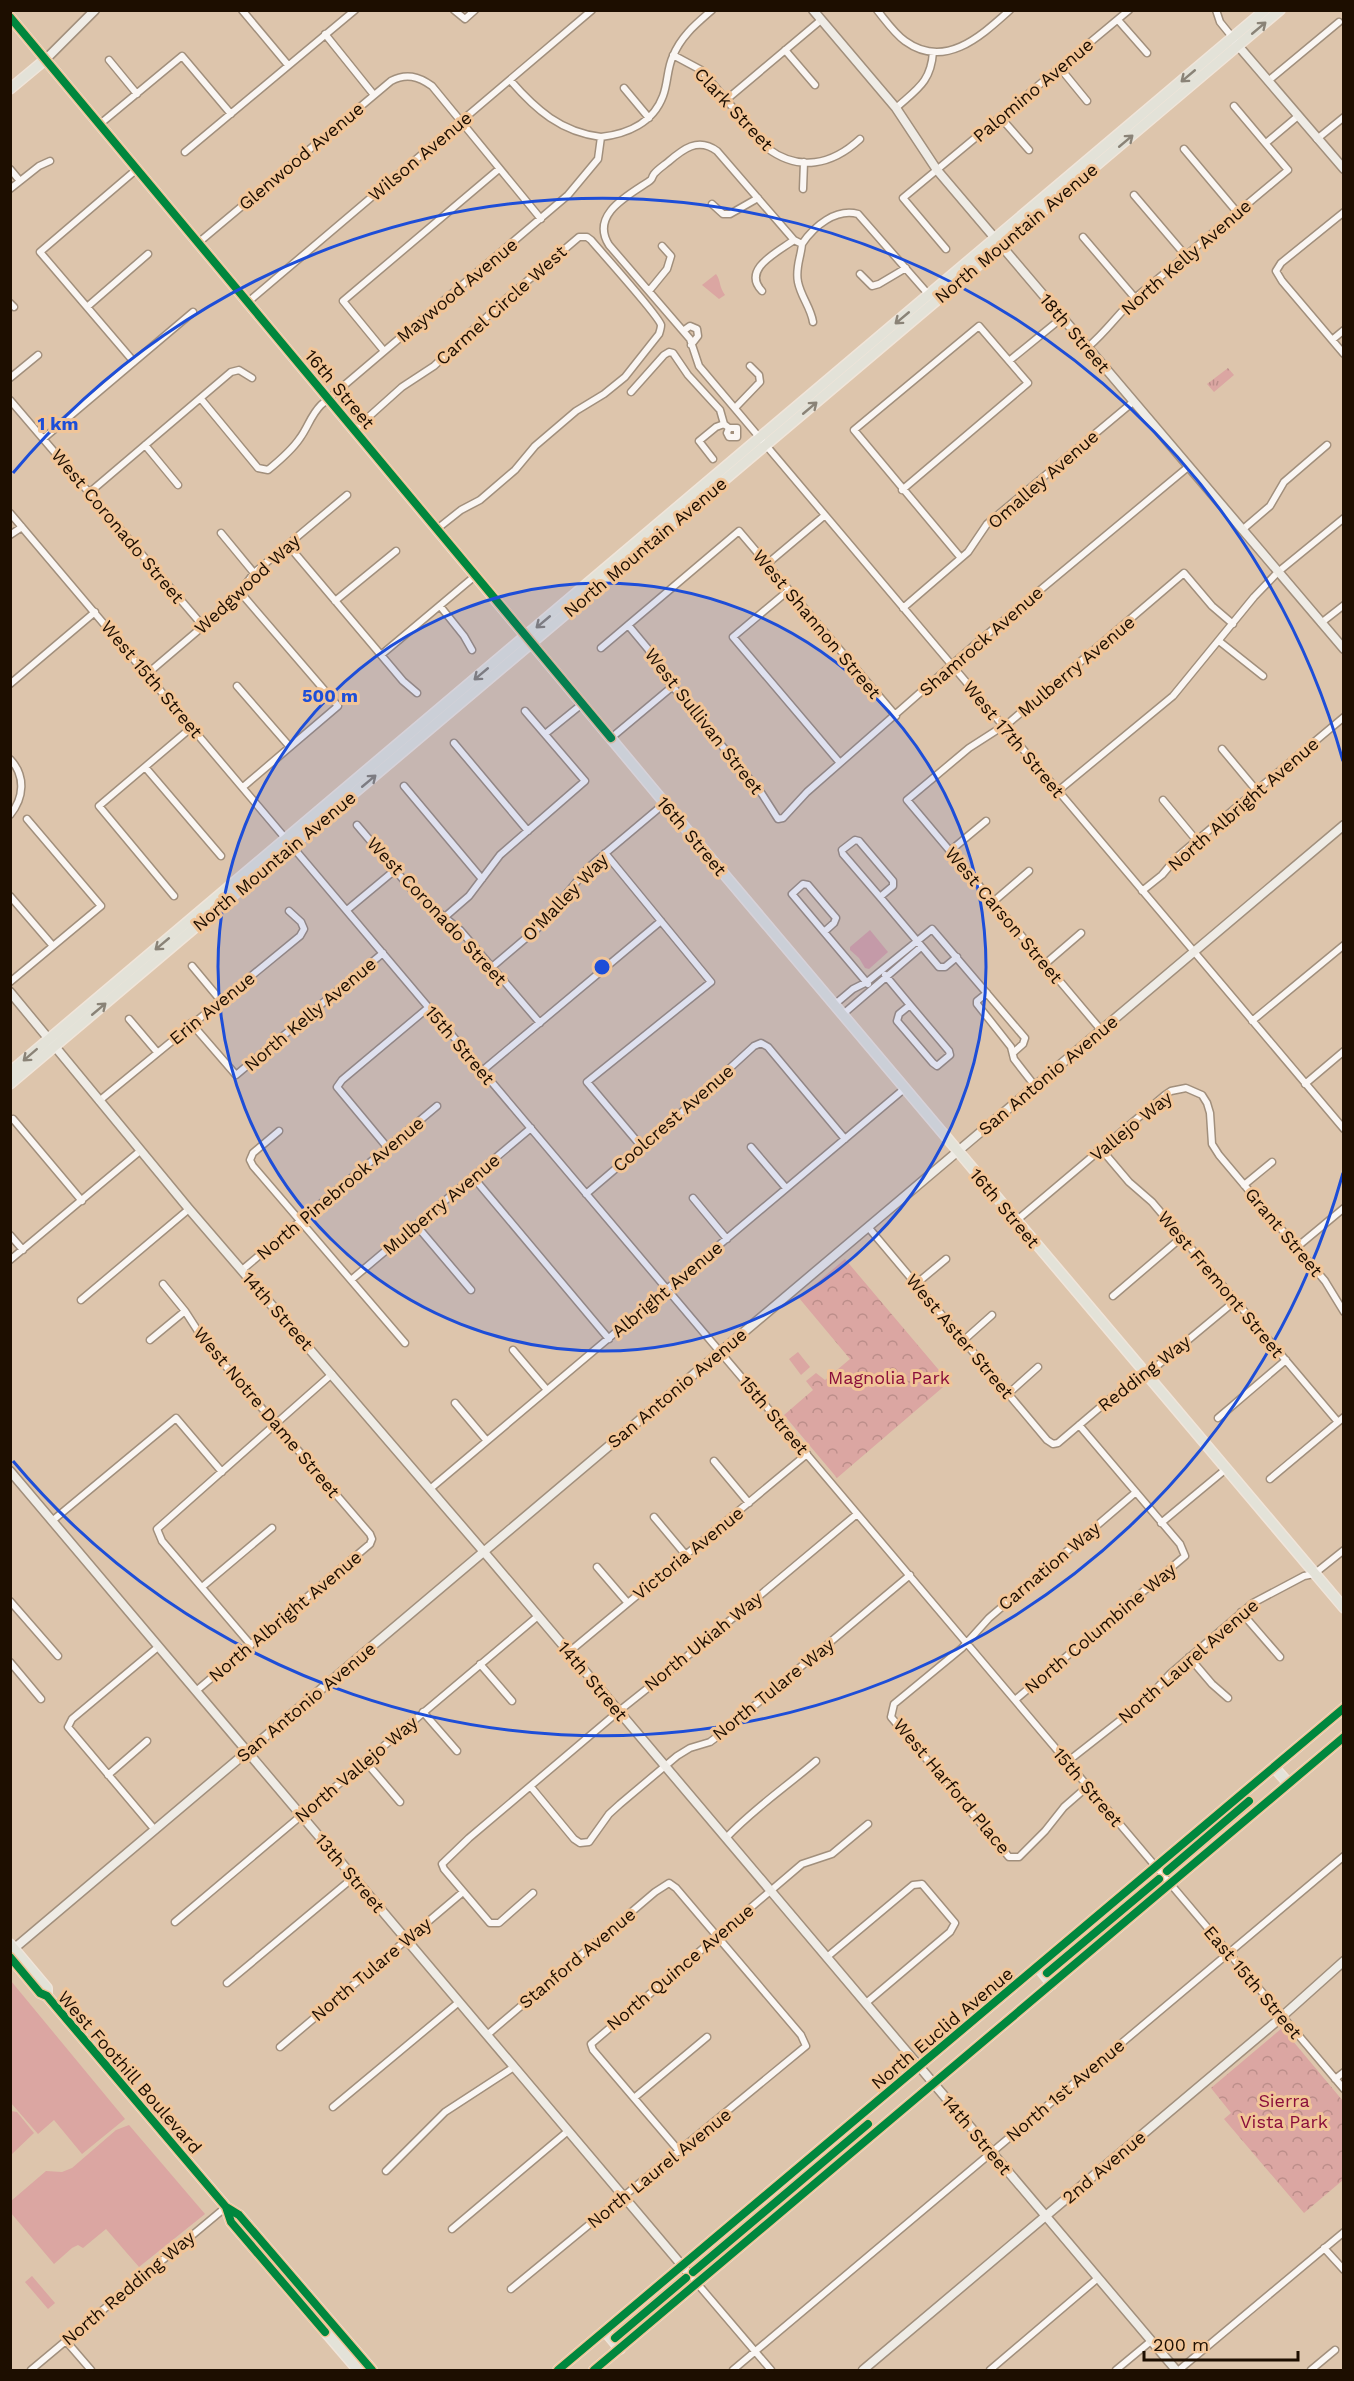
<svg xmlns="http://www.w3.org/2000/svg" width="1354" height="2381" font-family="'Work Sans',sans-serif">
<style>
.grass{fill:url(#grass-tufts)}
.forest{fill:url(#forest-crowns)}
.garden{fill:#dba6a2}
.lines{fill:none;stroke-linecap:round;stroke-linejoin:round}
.street-casing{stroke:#a18f7c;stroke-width:9}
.secondary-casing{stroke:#a18f7c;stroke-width:11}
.primary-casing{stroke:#f0e5da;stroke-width:12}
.street{stroke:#faf6f3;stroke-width:6}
.secondary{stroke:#efece6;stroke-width:8}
.primary{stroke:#e3e2d8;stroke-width:9}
.cycleway-casing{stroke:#f1c598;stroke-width:11}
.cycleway{stroke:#00873e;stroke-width:8}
.oneway{stroke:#8a8377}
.ring{fill:none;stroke:#1d4ed8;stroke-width:3}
.labels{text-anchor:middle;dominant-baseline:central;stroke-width:6;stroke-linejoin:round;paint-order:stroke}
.street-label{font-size:18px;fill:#1d0e00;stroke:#f1c598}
.park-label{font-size:18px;fill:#8a0e3b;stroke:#f1c598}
.centre{fill:#1d4ed8;stroke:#f1c598;stroke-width:3}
.ring-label{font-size:18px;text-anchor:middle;font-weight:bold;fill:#1d4ed8;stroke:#f1c598;stroke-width:6;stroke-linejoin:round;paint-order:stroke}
</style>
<defs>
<pattern id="grass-tufts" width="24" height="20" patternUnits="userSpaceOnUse" patternTransform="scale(1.5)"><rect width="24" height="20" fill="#dba6a2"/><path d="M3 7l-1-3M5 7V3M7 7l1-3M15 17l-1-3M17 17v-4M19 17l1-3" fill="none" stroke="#bc8e8a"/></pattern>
<pattern id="forest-crowns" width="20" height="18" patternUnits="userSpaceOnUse" patternTransform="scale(1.5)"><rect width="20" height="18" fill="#dba6a2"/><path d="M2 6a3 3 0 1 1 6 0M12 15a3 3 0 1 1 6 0" fill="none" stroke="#bc8e8a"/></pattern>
</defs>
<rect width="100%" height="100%" fill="#ddc5ac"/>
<path class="grass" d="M1228,368l6,7 -20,17 -7,-8z"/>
<path class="forest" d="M845,1259l104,123 -112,96 -53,-63 29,-25 -7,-9 10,-8 9,7 25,-21 -51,-61z
M1282,2028l61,73v79l-39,33 -80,-94 7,-6 -20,-25z"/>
<path class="garden" d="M716,274c5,7 3,13 9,21l-6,4 -17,-14z
M870,930l18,22 -19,17 -4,-1 -6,-10 -9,-8v-3z
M798,1352l12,15 -9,8 -12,-16z
M11,1981l114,138 -43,35 -28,-34 -16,14 -27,-31z
M11,2111l6,1 17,21 -23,22z
M129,2125l76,89 -66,53 -33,-38 -23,19 -5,-3 -6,3 -18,16 -43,-51v-12l35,-30 16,1 10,-4 44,-38z
M32,2276l23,27 -7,6 -23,-27z"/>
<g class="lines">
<defs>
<path id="street" d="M242,10l46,55
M454,10l11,9 10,-9
M877,10c9,11 17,23 28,31 40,29 76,-5 105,-31
M1216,10l4,12 13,16
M1118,20l29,33
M325,34l49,61
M785,50l30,35
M673,55l28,15 66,78c32,24 65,17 93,-9
M109,60l28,34
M1060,68l27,33
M510,80c26,30 51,52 91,57
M1268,81l71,-59
M624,88l25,30
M726,100l95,-80
M896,108c21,-19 35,-26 37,-56
M1001,118l28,32
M100,124l82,-68 49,58
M1317,139l27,-22
M1266,143l32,-27
M1184,149l53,63
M185,152l170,-142
M10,169l10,12
M10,189l29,-23 11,-5
M803,189l1,-27
M1134,195l52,61
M712,204l11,10h7l28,-16
M1344,212l-63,51 -5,8 6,10 62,73
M1083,237l52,61
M198,243l193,-162c15,-8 27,-5 41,5l109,133
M802,244c-1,13 -7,24 -4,38 3,15 13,26 15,40
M946,249l-43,-51 226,-188
M860,274l12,12 7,-2 27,-16
M649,291l18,-22 4,-13 -9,-10
M762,291c-21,-22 16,-39 32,-51
M929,295l-71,-81c-22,-6 -44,12 -56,30l-8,-4 -77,-89c-19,-14 -34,-2 -49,11 -5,4 -11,8 -14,12 -4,6 0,4 -6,8 -21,14 -58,33 -39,63l81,94 9,27 645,763
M248,302l344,-292
M10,303l4,4
M87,307l61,-53
M683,331l7,-5 7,3 1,7 -7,9
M1332,340l12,-10
M1088,347c18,-15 30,-33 47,-49l153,-128 -54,-64
M384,351l-41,-50 156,-132
M1009,361l54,-44
M134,362l-94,-110 97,-83
M10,378l28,-23
M631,392l33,-37 5,-3 4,1 15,22 32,35 4,14
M201,399l57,69 10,2c11,-9 24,-20 32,-32 8,-11 11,-23 21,-33l247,-210 30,-36 3,-22c26,-3 52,-14 62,-41 5,-13 4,-28 10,-40 8,-20 23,-32 39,-46
M10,400l193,226
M735,408l25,-26 -1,-7 -9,-9
M724,424l5,4h8v9h-8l-2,-4 2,-5
M354,430l48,-43 32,-21 72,-67 73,-62h8l4,3c10,12 68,76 70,85 0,3 -1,6 -2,9l-34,43 -21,17 -28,17 -41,35 -20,24 -35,30 -19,10 -24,19
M44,438l149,-126
M145,445l33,40
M713,459l-14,-18 17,-14 8,-3
M902,490l126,-107 -49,-57 -125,104 107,128
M90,492l141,-120 8,-2 13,8
M10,513l1334,1576
M1242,530l28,-24 14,-24 43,-37
M221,533l33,40
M10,535l12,-8
M288,545l115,136 14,12
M767,564l57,-48
M789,590l-56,47 107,126
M240,592l98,114 -95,81
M335,601l61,-50
M440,606l24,30 8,14
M903,608l65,-56 19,-28 146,-122
M1321,623l23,-18
M628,625l20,24 16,27 98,118 16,25 5,-1 24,-26 172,-151 209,-174
M1219,641l44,35
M601,648l138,-117 157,185
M381,655l94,-79
M147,674l88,-75 19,-26 93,-78
M10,684l85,-72
M237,686l53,61
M545,734l37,-30
M611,738l62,-52
M454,743l74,88
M1222,749l35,42
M10,759c16,17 14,39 0,56
M145,767l76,89
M404,786l78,93
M1058,791l115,-95 81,-99 24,-25 66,-54
M1163,800l34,41
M357,825l56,66 47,39 80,93
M855,840l4,1 34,40v5l-13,11 -37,-43 -1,-4z
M950,851l36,-30
M605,853l106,129 -124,100 54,64
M803,884l5,1 28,33 -2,5 -10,9 -32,-38z
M1142,891l20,-16 15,-18 167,-140
M10,896l43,50
M174,896l-75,-90 93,-79
M880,897l59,70h6l12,-10
M993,902l36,-31
M347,910l48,-40
M446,916l23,-20 31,-41 85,-74 -60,-70
M824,932l44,52
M1045,964l36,-31
M192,966l30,36
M492,967l47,-40 50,-60 76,-64
M885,975l25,30
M10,982l91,-76 -74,-87
M987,993l-10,8v3l34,43 3,12 21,27
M834,1005l19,-16 14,-7 65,-53 93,109 -2,6 -10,9
M910,1005l39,46 1,4 -13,11 -4,-3 -36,-42 2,-7z
M842,1015l79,-68
M129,1019l28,33
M1252,1021l92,-76
M191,1023l45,52 147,-122
M1101,1030l-194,-230 62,-52 42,-27 173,-148 28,33 21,18
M482,1071l179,-150
M1305,1084l39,-33
M99,1101l201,-165 4,-7 -3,-7 -12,-11
M13,1119l69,82
M279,1131l-26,22 -3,7 3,6 152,177
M387,1147l-50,-60 5,-7 87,-73
M751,1147l35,41
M1101,1149l28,33 23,20 186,220
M473,1177l136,162
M1244,1185l28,-23
M586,1194l96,-82 72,-66 7,-3 7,4 77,92
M693,1198l34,41
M1016,1221l149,-126 6,-4 15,-3 16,7 5,8 3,10 2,31 7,11 106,126 19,31
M416,1225l55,65
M868,1227l179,213 6,4 5,-1 53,-45 35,-23 89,-74
M10,1235l13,15
M1297,1247l47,-39
M10,1260l130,-109
M242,1270l195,-164
M351,1280l180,-152
M163,1284l22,27 20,31 165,192 2,5 -2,5 -174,147
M916,1284l30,-25
M1113,1296l69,-59
M81,1300l108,-91
M150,1340l35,-29
M964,1340l28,-25
M513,1350l34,40
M1008,1394l30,-27
M455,1403l32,38
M1218,1418l68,-58
M714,1461l35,42
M1270,1479l74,-62
M430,1489l474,-400
M654,1517l31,37
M52,1521l124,-103 46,54
M1161,1523l65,-54
M597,1567l30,35
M202,1587l70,-59
M10,1601l48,55
M1241,1612l39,45
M251,1645l-89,-104 -5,-12 175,-155
M569,1652l238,-198
M1189,1657l23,27 16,14
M10,1662l31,37
M480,1664l32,37
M1015,1700l170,-144 -5,-12 -101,-119
M423,1712l34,39
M365,1761l35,41
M1067,1762l79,-62 24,-26 83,-71 51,-27 10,-2 30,-24
M108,1775l39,-34
M1088,1786l-24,21 -19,24 -26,26h-10l-118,-140 3,-13 68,-56 27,-30 147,-126
M531,1787l43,52 6,4 9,-1 20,-28 11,-10 57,-48 13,-8 20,-6 12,-9 188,-158
M155,1830l-87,-103 4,-8 86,-72
M726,1838c27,-29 60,-51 90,-77
M533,1893l-34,30h-9l-46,-54 -2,-5 27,-26 150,-127 54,-43 184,-154
M175,1922l363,-306
M827,1957l86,-72 9,-1 33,39 -5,9 -84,71
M227,1983l127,-106
M487,2035l168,-143 14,-9 7,5 125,147 5,11 -295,243
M280,2047l183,-155
M1335,2079l9,-7
M634,2098l73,-61
M333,2107l126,-105
M680,2152l-87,-102 -2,-6 211,-180 30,-10 36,-30
M386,2171l59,-59 69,-45
M452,2229l116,-98
M1324,2248l20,22
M690,2275l81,95
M66,2341l25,29
M31,2370l195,-163
M733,2370l611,-514
M990,2370l108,-92
M1116,2370l35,-29
M1179,2370l165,-138
M1311,2370l24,-20"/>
<path id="secondary" d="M813,10l83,98 41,62 407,479
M1235,42l109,127
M46,59l49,-49
M10,992l179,217 301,350 686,811
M10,1471l680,804
M10,1952l1334,-1127
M863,2370l414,-349 67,-60"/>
<path id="primary" d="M10,17l703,844 631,747
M10,89l36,-30
M10,1072l1255,-1062
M10,1084l1270,-1074
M1274,1767l14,16
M10,1944l37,44v8
M10,1957l30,36 7,3 179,211 13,8 133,155
M1038,1967l14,17
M226,2207l5,15 127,148
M605,2331l15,18
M558,2370l786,-662
M594,2370l750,-633"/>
</defs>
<use href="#street" class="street-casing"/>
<use href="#secondary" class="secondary-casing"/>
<use href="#primary" class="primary-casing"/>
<use href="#street" class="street"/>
<use href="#secondary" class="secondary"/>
<use href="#primary" class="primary"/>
<defs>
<path id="cycleway" d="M10,17l601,721
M1167,1871l82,-70
M10,1957l30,36 7,3 179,211 13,8 133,155
M1047,1973l112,-94
M226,2207l5,15 94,110
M693,2272l175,-148
M615,2338l71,-60
M558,2370l786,-662
M594,2370l750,-633"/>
</defs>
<use href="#cycleway" class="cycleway-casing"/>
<use href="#cycleway" class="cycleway"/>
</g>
<defs><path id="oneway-shaft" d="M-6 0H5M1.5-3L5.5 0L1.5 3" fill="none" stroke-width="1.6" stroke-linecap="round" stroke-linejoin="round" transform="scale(1.5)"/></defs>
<g class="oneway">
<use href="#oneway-shaft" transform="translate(1259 28) rotate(-40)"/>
<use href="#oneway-shaft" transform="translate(1188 76) rotate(140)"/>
<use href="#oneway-shaft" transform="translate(1126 141) rotate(-40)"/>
<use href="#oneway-shaft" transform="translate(902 318) rotate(140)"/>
<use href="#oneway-shaft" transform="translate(810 408) rotate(-40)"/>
<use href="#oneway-shaft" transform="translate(543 622) rotate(140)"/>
<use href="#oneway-shaft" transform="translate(481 674) rotate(140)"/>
<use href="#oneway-shaft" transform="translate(369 781) rotate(-40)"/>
<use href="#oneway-shaft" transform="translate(162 944) rotate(140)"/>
<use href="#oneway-shaft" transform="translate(99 1009) rotate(-40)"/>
<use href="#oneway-shaft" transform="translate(30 1055) rotate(139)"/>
</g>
<circle cx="602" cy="967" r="384" fill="#1d4ed8" fill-opacity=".12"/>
<g class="ring">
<circle cx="602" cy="967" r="384"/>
<path d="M1343 1173A769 769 0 0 1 13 1461M13 473A769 769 0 0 1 1343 761"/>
</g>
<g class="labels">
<g class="street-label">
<text transform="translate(1033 90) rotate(-40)">Palomino Avenue</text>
<text transform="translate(734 109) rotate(47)">Clark Street</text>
<text transform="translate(301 156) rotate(-40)">Glenwood Avenue</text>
<text transform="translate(420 156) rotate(-40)">Wilson Avenue</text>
<text transform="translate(1016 233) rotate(-40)">North Mountain Avenue</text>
<text transform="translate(1186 257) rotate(-41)">North Kelly Avenue</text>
<text transform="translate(457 290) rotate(-40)">Maywood Avenue</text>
<text transform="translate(501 305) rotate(-42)">Carmel Circle West</text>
<text transform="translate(1075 333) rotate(50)">18th Street</text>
<text transform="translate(340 389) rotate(50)">16th Street</text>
<text transform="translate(1043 479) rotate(-41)">Omalley Avenue</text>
<text transform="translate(118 526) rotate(50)">West Coronado Street</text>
<text transform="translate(645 547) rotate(-40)">North Mountain Avenue</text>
<text transform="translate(247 584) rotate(-43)">Wedgwood Way</text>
<text transform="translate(817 624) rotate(50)">West Shannon Street</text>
<text transform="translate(981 641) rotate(-41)">Shamrock Avenue</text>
<text transform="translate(1076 666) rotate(-40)">Mulberry Avenue</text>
<text transform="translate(152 679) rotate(50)">West 15th Street</text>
<text transform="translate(704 721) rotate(52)">West Sullivan Street</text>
<text transform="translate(1014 739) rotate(50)">West 17th Street</text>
<text transform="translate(1243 804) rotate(-41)">North Albright Avenue</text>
<text transform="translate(692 836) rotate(50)">16th Street</text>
<text transform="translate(274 861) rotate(-40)">North Mountain Avenue</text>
<text transform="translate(565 897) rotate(-46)">O'Malley Way</text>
<text transform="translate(437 911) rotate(47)">West Coronado Street</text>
<text transform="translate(1004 915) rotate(50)">West Carson Street</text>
<text transform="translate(212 1008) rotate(-39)">Erin Avenue</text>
<text transform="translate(310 1014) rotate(-40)">North Kelly Avenue</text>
<text transform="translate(460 1045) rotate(50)">15th Street</text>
<text transform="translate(1048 1075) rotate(-40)">San Antonio Avenue</text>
<text transform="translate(673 1118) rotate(-41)">Coolcrest Avenue</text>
<text transform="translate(1131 1126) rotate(-39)">Vallejo Way</text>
<text transform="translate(340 1188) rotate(-40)">North Pinebrook Avenue</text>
<text transform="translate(441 1204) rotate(-40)">Mulberry Avenue</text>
<text transform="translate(1005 1208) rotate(50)">16th Street</text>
<text transform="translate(1284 1232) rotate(50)">Grant Street</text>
<text transform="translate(1221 1284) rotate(50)">West Fremont Street</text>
<text transform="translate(667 1289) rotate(-40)">Albright Avenue</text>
<text transform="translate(278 1311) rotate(49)">14th Street</text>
<text transform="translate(960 1336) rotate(50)">West Aster Street</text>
<text transform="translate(1144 1373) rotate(-38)">Redding Way</text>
<text transform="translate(677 1388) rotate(-40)">San Antonio Avenue</text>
<text transform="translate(267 1412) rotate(50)">West Notre Dame Street</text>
<text transform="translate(774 1415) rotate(50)">15th Street</text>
<text transform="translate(688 1553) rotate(-39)">Victoria Avenue</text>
<text transform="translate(1049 1566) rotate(-40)">Carnation Way</text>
<text transform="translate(285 1616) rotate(-40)">North Albright Avenue</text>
<text transform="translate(1100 1628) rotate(-40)">North Columbine Way</text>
<text transform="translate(703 1641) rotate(-39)">North Ukiah Way</text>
<text transform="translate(1188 1661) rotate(-41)">North Laurel Avenue</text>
<text transform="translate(593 1681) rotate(50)">14th Street</text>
<text transform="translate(773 1689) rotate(-39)">North Tulare Way</text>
<text transform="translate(306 1702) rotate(-40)">San Antonio Avenue</text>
<text transform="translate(356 1769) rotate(-40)">North Vallejo Way</text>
<text transform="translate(952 1786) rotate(50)">West Harford Place</text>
<text transform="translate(1088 1787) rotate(50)">15th Street</text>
<text transform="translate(350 1873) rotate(50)">13th Street</text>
<text transform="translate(577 1958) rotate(-40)">Stanford Avenue</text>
<text transform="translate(680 1967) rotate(-40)">North Quince Avenue</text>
<text transform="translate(371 1969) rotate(-40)">North Tulare Way</text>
<text transform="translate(1253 1982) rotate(50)">East 15th Street</text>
<text transform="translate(942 2028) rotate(-40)">North Euclid Avenue</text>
<text transform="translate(130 2072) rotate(49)">West Foothill Boulevard</text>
<text transform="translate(1065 2090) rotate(-40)">North 1st Avenue</text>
<text transform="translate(977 2135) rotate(50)">14th Street</text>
<text transform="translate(1104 2167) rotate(-40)">2nd Avenue</text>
<text transform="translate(659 2168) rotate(-39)">North Laurel Avenue</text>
<text transform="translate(128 2288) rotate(-40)">North Redding Way</text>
</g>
<g class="park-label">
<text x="889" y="1377">Magnolia Park</text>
<text x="1284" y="2100">Sierra<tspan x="1284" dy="21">Vista Park</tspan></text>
</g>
</g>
<circle cx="602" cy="967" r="9" class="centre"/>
<g class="ring-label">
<text x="58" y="430">1 km</text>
<text x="330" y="702">500 m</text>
</g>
<rect width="1354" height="2381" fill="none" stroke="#1d0e00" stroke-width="24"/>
<path d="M1144 2351v9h154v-9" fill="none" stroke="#1d0e00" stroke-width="3"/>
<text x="1153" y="2351" font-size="18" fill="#1d0e00" stroke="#f1c598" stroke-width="4.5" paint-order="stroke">200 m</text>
</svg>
